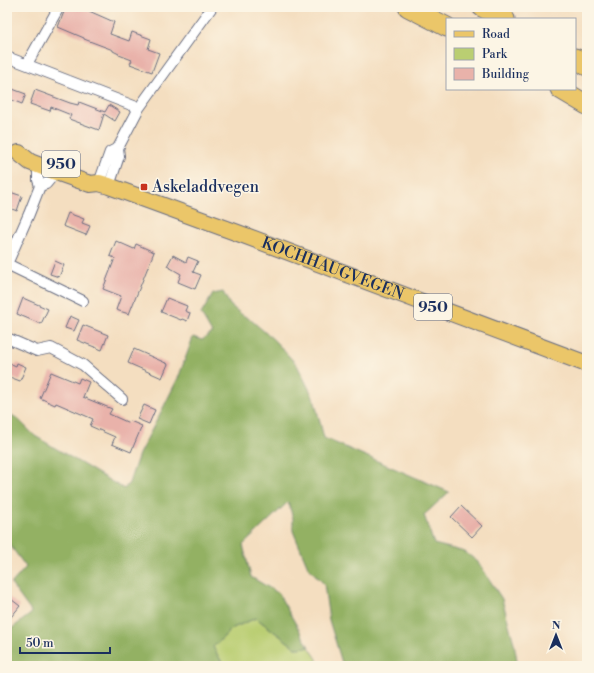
<svg xmlns="http://www.w3.org/2000/svg" width="594" height="673" font-family="'Libre Bodoni',serif">
<style>
.green{fill:#bace72;stroke:#6a7e68}
.forest{fill:#93b164;stroke:#577061}
.building{fill:#e9b2aa}
.lines{fill:none;stroke-linecap:round;stroke-linejoin:round}
.street-casing{stroke:#676c80;stroke-width:12}
.primary-casing{stroke:#676c80;stroke-width:18}
.highway-casing{stroke:#676c80;stroke-width:21}
.street{stroke:#fff;stroke-width:10}
.primary{stroke:#ebc669;stroke-width:16}
.highway{stroke:#ebc669;stroke-width:19}
.poi-dot{fill:#c8321e;stroke:#fcf5e5;stroke-width:1.5}
.labels{text-anchor:middle;dominant-baseline:central;stroke-width:3;stroke-linejoin:round;paint-order:stroke}
.shield{fill:#fcf5e5;stroke:#5e6a86;stroke-width:1}
.shield-label{font-size:15px;font-weight:bold;fill:#1b2f5e}
.poi-label{font-size:16px;fill:#1b2f5e;stroke:#fcf5e5;text-anchor:start}
.street-label{font-size:16px;fill:#1b2f5e;stroke:#fcf5e5}
</style>
<rect width="100%" height="100%" fill="#fcf5e5"/>
<filter id="ink" filterUnits="userSpaceOnUse"><feTurbulence type="fractalNoise" baseFrequency=".025" numOctaves="2"/><feDisplacementMap in="SourceGraphic" scale="8" xChannelSelector="R" yChannelSelector="G"/><feConvolveMatrix kernelMatrix="1 2 1 2 8 2 1 2 1" color-interpolation-filters="sRGB"/></filter>
<filter id="wash" filterUnits="userSpaceOnUse"><feTurbulence type="fractalNoise" baseFrequency=".012" numOctaves="4" result="noise"/><feDisplacementMap in="SourceGraphic" scale="16" xChannelSelector="R" yChannelSelector="G"/><feGaussianBlur stdDeviation="0.9" result="paint"/><feColorMatrix in="noise" values="0 0 0 0 0 0 0 0 0 0 0 0 0 0 0 0 0 1.4 0 .05"/><feComposite in="paint" operator="in"/></filter>
<g filter="url(#wash)">
<rect width="100%" height="100%" fill="#f4dec0"/>
<path class="green" d="M256,618l40,30 13,-1 8,12v7h-93l-11,-19 20,-19z"/>
<path class="forest" d="M223,292l7,13 11,9 10,6 23,20 23,25 17,34 10,39 125,54 -25,23 10,29 31,8 13,10 24,37 12,44 4,23h-175l-14,-46 -5,-36 -16,-17 -15,-36v-13l-5,-16 -45,43 8,32 27,16 31,54 -13,1 -40,-30 -23,10 -20,19 11,19h-217v-34l25,-19 -21,-29 15,-17 -19,-26v-129l11,7 17,17 89,53 5,-6 10,-29 21,-40 19,-38 14,-39 9,3 10,-7 -11,-19 12,-20z"/>
<g id="blocks">
<path class="building" d="M66,7h25l-2,4 25,11 -4,12 19,7 3,-9 19,7 -3,10 11,4 -7,19 -22,-8 2,-4 -13,-5v-1l-6,-3v-1l-29,-11v-1l-26,-11z
M7,87l19,7 -4,10 -15,-6z
M35,90l35,13 8,2 1,-3 26,10 4,-7 11,7 -5,9 -11,-7 -5,16 -30,-11 2,-4 -20,-8 -1,4 -20,-7z
M7,191l15,5 -5,15 -10,-4z
M68,213l16,6 -2,4 8,3 -4,9 -23,-9z
M116,241l18,8 2,-5 18,8 -25,62 -13,-4 5,-14 -18,-7 12,-31 -5,-2z
M173,255l13,7 2,-5 10,4 -5,11 8,3 -6,14 -17,-7 3,-8 -14,-8z
M55,261l9,4 -5,12 -9,-3z
M23,298l25,11 -7,15 -24,-10z
M167,298l20,8 -2,5 5,2 -3,8 -5,-2 -1,1 -20,-8z
M70,316l9,4 -5,11 -9,-3z
M83,325l25,10 -6,15 -25,-10z
M134,349l34,15 -6,14 -34,-15z
M7,362l9,4 1,-3 9,4 -6,14 -13,-5z
M51,372l27,11 2,-5 9,4 -6,15 29,12 -3,5 20,9 1,-2 12,5 -11,26 -19,-8 3,-7 -25,-11 3,-7 -37,-16 -1,2 -15,-7z
M144,405l11,5 -6,14 -12,-5z
M461,506l21,20 -10,11 -21,-20z
M7,596l13,10 -13,16z"/>
</g>
</g>
<g filter="url(#ink)">
<use href="#blocks" fill-opacity="0" stroke="#676c80" stroke-width="1"/>
<g class="lines">
<defs>
<path id="street" d="M7,57l132,51
M27,64l32,-57
M38,165v15l2,6
M99,183l11,-31 8,-4 21,-40 73,-101
M109,186l10,-30 -1,-8
M7,264l22,-50 11,-28 6,-2 10,-12
M7,264l76,37
M7,338l30,13 14,-3 32,17 39,34"/>
<g id="primary">
<path id="s1" d="M19,153l11,9 26,10 34,12 9,-1 10,3 137,50 341,128"/>
</g>
<path id="highway" d="M408,7l39,20
M482,7l23,12
M575,58l12,8
M560,89l27,16"/>
</defs>
<use href="#street" class="street-casing"/>
<use href="#primary" class="primary-casing"/>
<use href="#highway" class="highway-casing"/>
<use href="#street" class="street"/>
<use href="#primary" class="primary"/>
<use href="#highway" class="highway"/>
</g>
</g>
<rect class="poi-dot" x="140" y="183" width="8" height="8" rx="2"/>
<g class="labels">
<g class="shield">
<rect x="42" y="151" width="38" height="26" rx="3"/>
<rect x="414" y="294" width="38" height="26" rx="3"/>
</g>
<g class="shield-label">
<text x="61" y="164">950</text>
<text x="433" y="307">950</text>
</g>
<g class="poi-label">
<text x="152" y="187">Askeladdvegen</text>
</g>
<g class="street-label">
<text stroke="none"><textPath href="#s1" startOffset="336">KOCHHAUGVEGEN</textPath></text>
</g>
</g>
<rect width="594" height="673" fill="none" stroke="#fcf5e5" stroke-width="24"/>
<rect x="446" y="18" width="130" height="72" fill="#fcf5e5" stroke="#a2a6af"/>
<rect x="454" y="31" width="20" height="6" fill="#ebc669" stroke="#a2a6af"/>
<text x="482" y="38" font-size="12" fill="#1b2f5e">Road</text>
<rect x="454" y="48" width="20" height="12" fill="#bace72" stroke="#a2a6af"/>
<text x="482" y="58" font-size="12" fill="#1b2f5e">Park</text>
<rect x="454" y="68" width="20" height="12" fill="#e9b2aa" stroke="#a2a6af"/>
<text x="482" y="78" font-size="12" fill="#1b2f5e">Building</text>
<g transform="translate(556 635)" stroke="#fcf5e5" stroke-width="3" paint-order="stroke">
<path d="M0-3L7 15L0 10L-7 15Z" fill="#1b2f5e"/>
<text y="-6" font-size="11" font-weight="bold" text-anchor="middle" fill="#1b2f5e">N</text>
</g>
<path d="M20 647v6h90v-6" fill="none" stroke="#1b2f5e" stroke-width="2"/>
<text x="26" y="647" font-size="12" fill="#1b2f5e" stroke="#fcf5e5" stroke-width="3" paint-order="stroke">50 m</text>
</svg>
